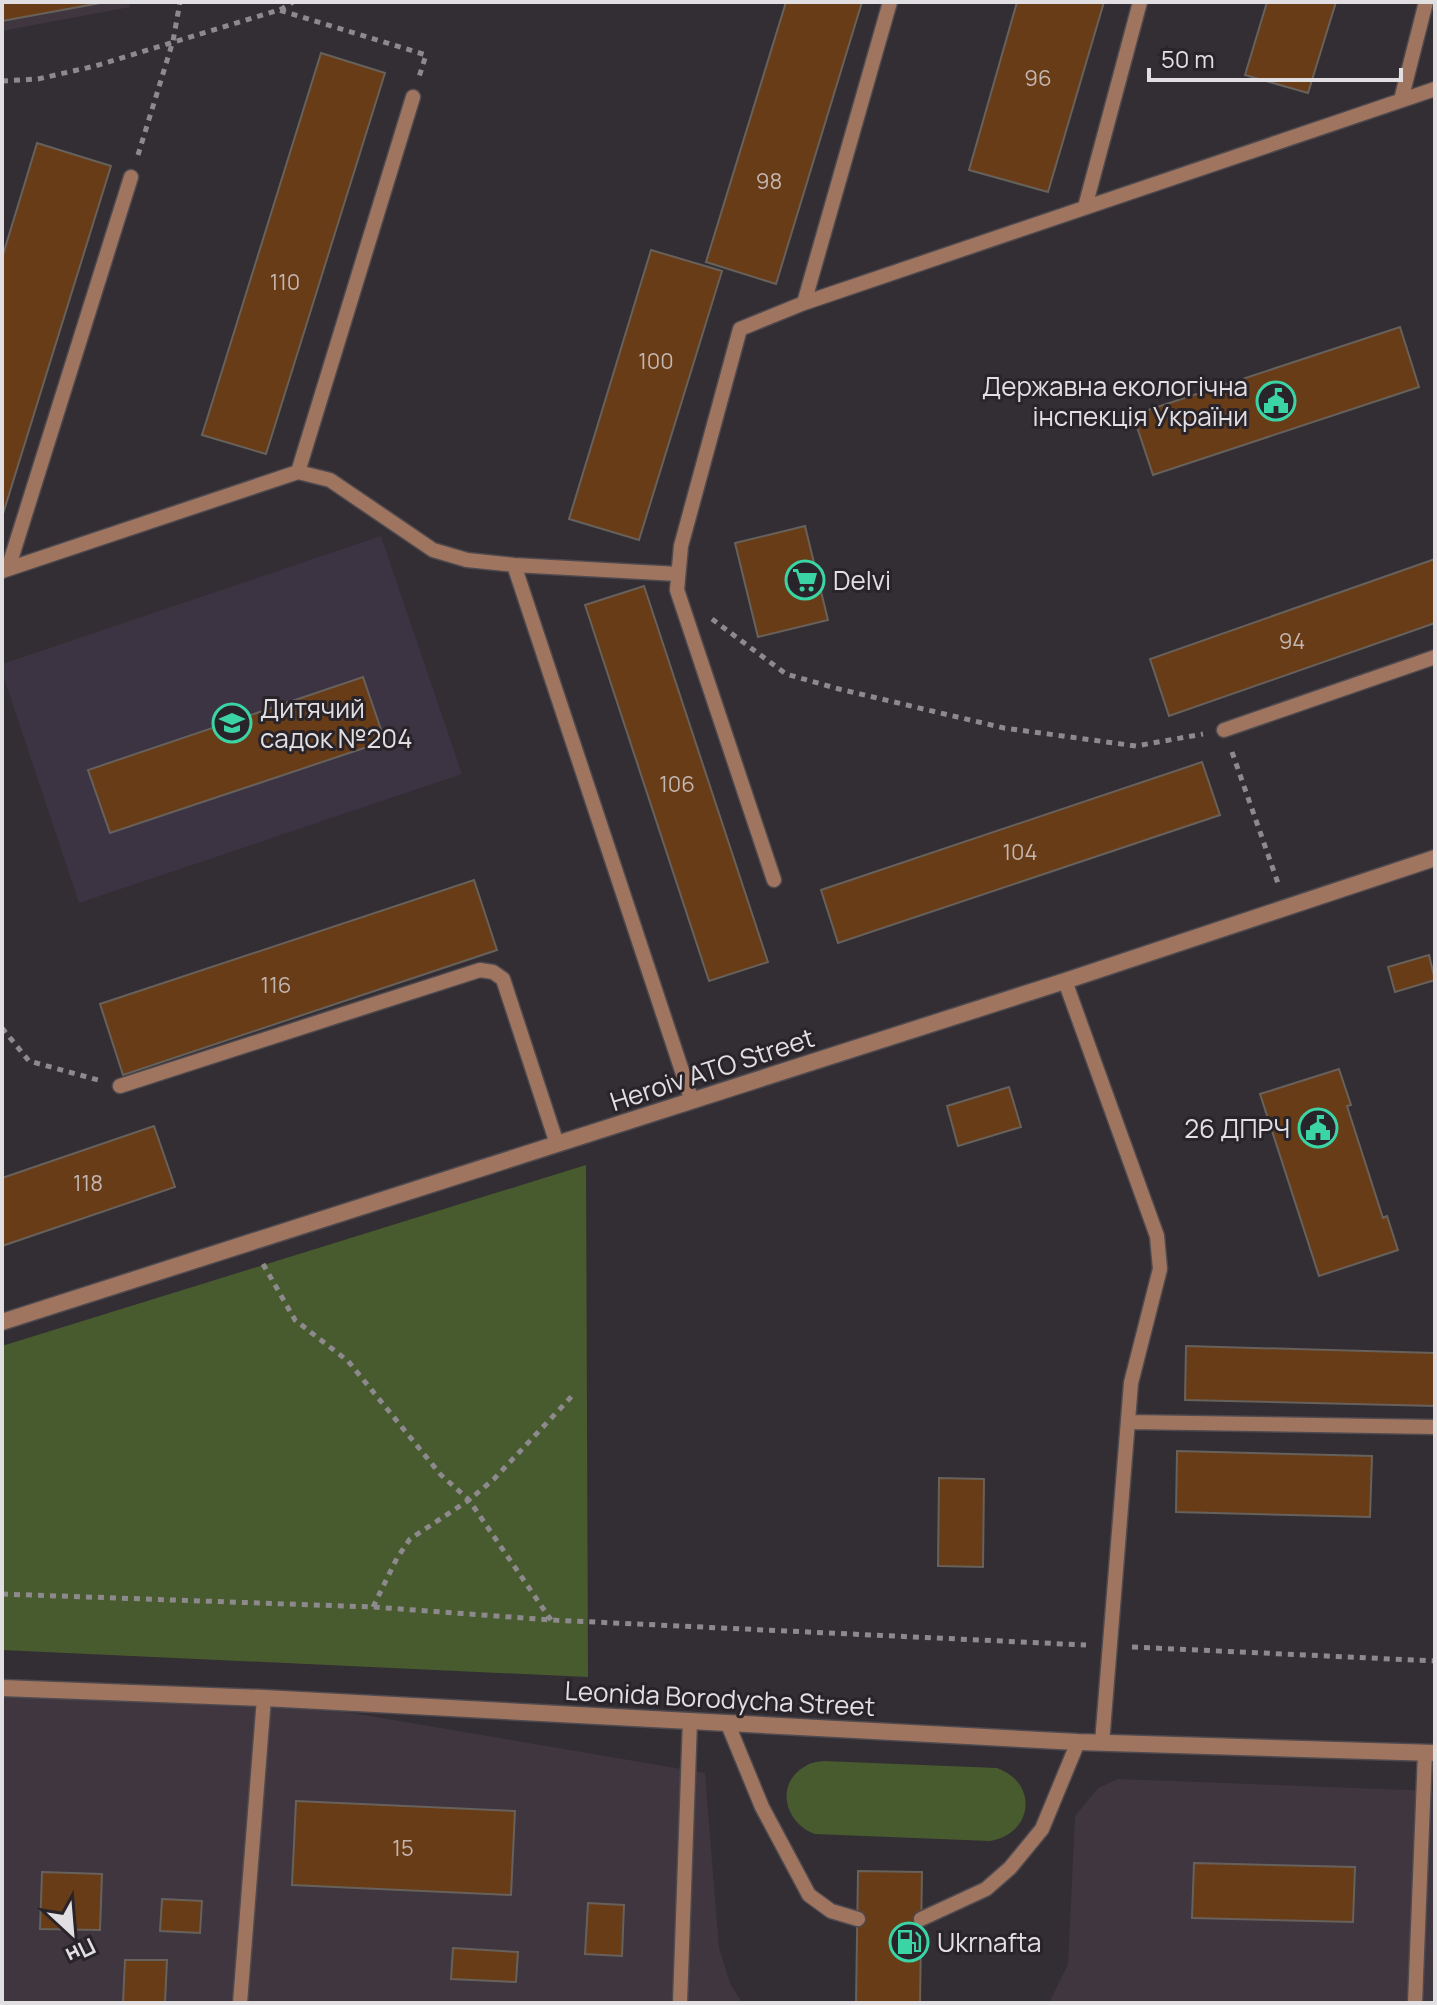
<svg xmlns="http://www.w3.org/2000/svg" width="1437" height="2005" font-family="Manrope,sans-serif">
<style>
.built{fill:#3f363f}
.education{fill:#3c3343}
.green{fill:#485b2f}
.building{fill:#693c18;stroke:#67615c;stroke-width:2}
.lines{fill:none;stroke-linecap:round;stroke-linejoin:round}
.service-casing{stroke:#4f4a4f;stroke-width:17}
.minor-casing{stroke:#4f4a4f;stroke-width:19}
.tertiary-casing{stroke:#4f4a4f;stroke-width:19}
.path{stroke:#8d898d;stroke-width:5;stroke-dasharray:6 6;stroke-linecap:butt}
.service{stroke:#a0755f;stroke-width:14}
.minor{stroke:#a0755f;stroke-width:16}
.tertiary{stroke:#a0755f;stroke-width:16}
.labels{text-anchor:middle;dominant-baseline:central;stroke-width:6;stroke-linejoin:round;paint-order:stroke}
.number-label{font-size:22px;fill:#c4b6b0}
.poi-label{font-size:26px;fill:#e2dfe2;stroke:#292429;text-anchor:start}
.street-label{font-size:26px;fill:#e2dfe2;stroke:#292429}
</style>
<rect width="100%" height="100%" fill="#332e33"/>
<path class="built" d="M2,2h127l1,5 -128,24z
M2,1688l262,10 441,75 14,175 11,35 12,20h-740z
M1118,1779l317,12v212h-386l19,-39 7,-148 23,-28z"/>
<path class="education" d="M381,536l81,238 -383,129 -77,-231v-8z"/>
<path class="green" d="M586,1165l2,512 -586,-27v-304z
M823,1761l174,7c42,15 36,66 -7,73l-175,-7c-29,-10 -41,-49 -11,-67 5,-4 12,-5 19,-6z"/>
<path class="building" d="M2,2h104l-104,19z
M786,2h76l-86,282 -70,-22z
M1017,2h87l-56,190 -79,-22z
M1267,2h69l-28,91 -63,-18z
M321,53l64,20 -119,381 -64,-19z
M37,143l74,23 -109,351v-259z
M651,250l71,21 -83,269 -70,-21z
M1400,327l19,60 -266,88 -20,-60z
M805,526l23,94 -70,17 -23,-94z
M1435,559v64l-266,93 -19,-57z
M644,586l124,376 -59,19 -124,-376z
M363,677l22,64 -275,92 -22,-63z
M1202,762l18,53 -382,128 -17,-53z
M474,880l23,70 -374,125 -23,-71z
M1429,955l6,25 -40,12 -7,-25z
M1339,1069l12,36 -4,1 36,112 4,-2 11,34 -79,26 -59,-182z
M1009,1087l12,40 -63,19 -11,-40z
M154,1126l21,61 -173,59v-68z
M1186,1346l249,7v53l-250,-6z
M1177,1451l195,5 -2,61 -194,-5z
M939,1478l45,1 -1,88 -45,-1z
M296,1801l219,10 -4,84 -219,-10z
M1194,1863l161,4 -2,55 -161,-4z
M858,1871l64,1 -2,131h-64z
M42,1872l60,2 -2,56 -60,-1z
M162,1899l40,2 -2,32 -40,-2z
M588,1903l36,2 -2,51 -37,-2z
M453,1948l65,4 -2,30 -65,-3z
M125,1960h42l-2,43h-42z"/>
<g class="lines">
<defs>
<path id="service" d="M1401,100l25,-98
M1085,207l55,-205
M804,303l631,-214
M298,472l115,-375
M514,565l178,536
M8,569l123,-392
M2,571l296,-99 32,8 103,70 34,10 47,5 164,9
M1224,730l211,-73
M774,880l-97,-290 4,-44 59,-217 64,-26 86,-301
M1065,981l92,255 3,33 -29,114 -29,360
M120,1086l360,-116 13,2 10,7 54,165
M1128,1422l307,5
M727,1722l35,85 47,88 22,16 27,8
M921,1919l65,-30 24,-21 32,-39 36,-87
M240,2003l24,-305
M680,2003l10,-283
M1415,2003l10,-250"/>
<path id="minor" d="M2,1322l1063,-341 370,-123"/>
<path id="tertiary" d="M2,1688l262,10 814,44 357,11"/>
</defs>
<use href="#service" class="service-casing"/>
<use href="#minor" class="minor-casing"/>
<use href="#tertiary" class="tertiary-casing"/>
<path class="path" d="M280,10l13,-8
M2,81l36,-2 57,-13 184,-56 147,45 -7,22
M138,155l35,-114 7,-39
M712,619l74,55 53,15 165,39 132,18 67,-12
M1232,752l47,134
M2,1028l27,33 69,19
M263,1264l32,56 53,41 93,114 28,25 82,120
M2,1594l371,13 178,13 535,25
M373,1607l24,-49 13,-19 59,-39 25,-21 78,-83
M1132,1647l303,14"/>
<use href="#service" class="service"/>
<use href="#minor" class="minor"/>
<use href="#tertiary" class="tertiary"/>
</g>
<defs>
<symbol id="civic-ring" viewBox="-11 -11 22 22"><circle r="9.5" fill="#292429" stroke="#3bd4a4" stroke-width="1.5"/><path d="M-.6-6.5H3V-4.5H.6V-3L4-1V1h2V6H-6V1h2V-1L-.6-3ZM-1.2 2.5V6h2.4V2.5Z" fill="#3bd4a4"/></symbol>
<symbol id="supermarket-ring" viewBox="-11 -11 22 22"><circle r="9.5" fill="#292429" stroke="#3bd4a4" stroke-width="1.5"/><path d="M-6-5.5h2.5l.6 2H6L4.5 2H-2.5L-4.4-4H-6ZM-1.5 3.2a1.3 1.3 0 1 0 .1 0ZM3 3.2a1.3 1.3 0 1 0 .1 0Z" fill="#3bd4a4"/></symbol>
<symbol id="school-ring" viewBox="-11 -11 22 22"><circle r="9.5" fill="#292429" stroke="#3bd4a4" stroke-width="1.5"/><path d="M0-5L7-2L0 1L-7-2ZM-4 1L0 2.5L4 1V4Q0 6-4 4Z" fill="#3bd4a4"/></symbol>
<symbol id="fuel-ring" viewBox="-11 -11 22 22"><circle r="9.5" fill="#292429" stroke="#3bd4a4" stroke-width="1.5"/><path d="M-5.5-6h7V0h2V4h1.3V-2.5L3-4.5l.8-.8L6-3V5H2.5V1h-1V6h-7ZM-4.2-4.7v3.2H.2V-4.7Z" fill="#3bd4a4"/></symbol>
</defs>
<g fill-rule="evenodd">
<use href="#civic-ring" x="1254" y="379" width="44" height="44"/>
<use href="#supermarket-ring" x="783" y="558" width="44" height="44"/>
<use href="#school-ring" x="210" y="701" width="44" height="44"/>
<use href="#civic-ring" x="1296" y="1106" width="44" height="44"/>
<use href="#fuel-ring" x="887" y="1920" width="44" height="44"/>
</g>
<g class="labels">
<g class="number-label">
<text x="1038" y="78">96</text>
<text x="769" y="181">98</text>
<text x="285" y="282">110</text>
<text x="656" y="361">100</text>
<text x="1292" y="641">94</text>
<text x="677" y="784">106</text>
<text x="1020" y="852">104</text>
<text x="276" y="985">116</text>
<text x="88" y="1183">118</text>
<text x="403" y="1848">15</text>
</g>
<g class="poi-label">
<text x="1248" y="386" text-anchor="end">Державна екологічна<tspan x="1248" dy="30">інспекція України</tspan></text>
<text x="833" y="580">Delvi</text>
<text x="260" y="708">Дитячий<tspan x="260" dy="30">садок №204</tspan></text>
<text x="1290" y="1128" text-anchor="end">26 ДПРЧ</text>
<text x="937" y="1942">Ukrnafta</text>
</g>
<g class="street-label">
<text transform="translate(712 1069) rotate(-18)">Heroiv ATO Street</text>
<text transform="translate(720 1698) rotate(3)">Leonida Borodycha Street</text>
</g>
</g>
<rect width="1437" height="2005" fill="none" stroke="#e2dfe2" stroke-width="8"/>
<g transform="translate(72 1933) rotate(154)" stroke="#292429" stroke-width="6" paint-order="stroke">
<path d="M0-6L14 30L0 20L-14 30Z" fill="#e2dfe2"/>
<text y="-12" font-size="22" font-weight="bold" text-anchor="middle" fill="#e2dfe2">Пн</text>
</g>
<path d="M1149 68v12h252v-12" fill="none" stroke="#e2dfe2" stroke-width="4"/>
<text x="1161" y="68" font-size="24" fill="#e2dfe2" stroke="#292429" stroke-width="6" paint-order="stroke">50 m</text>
</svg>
